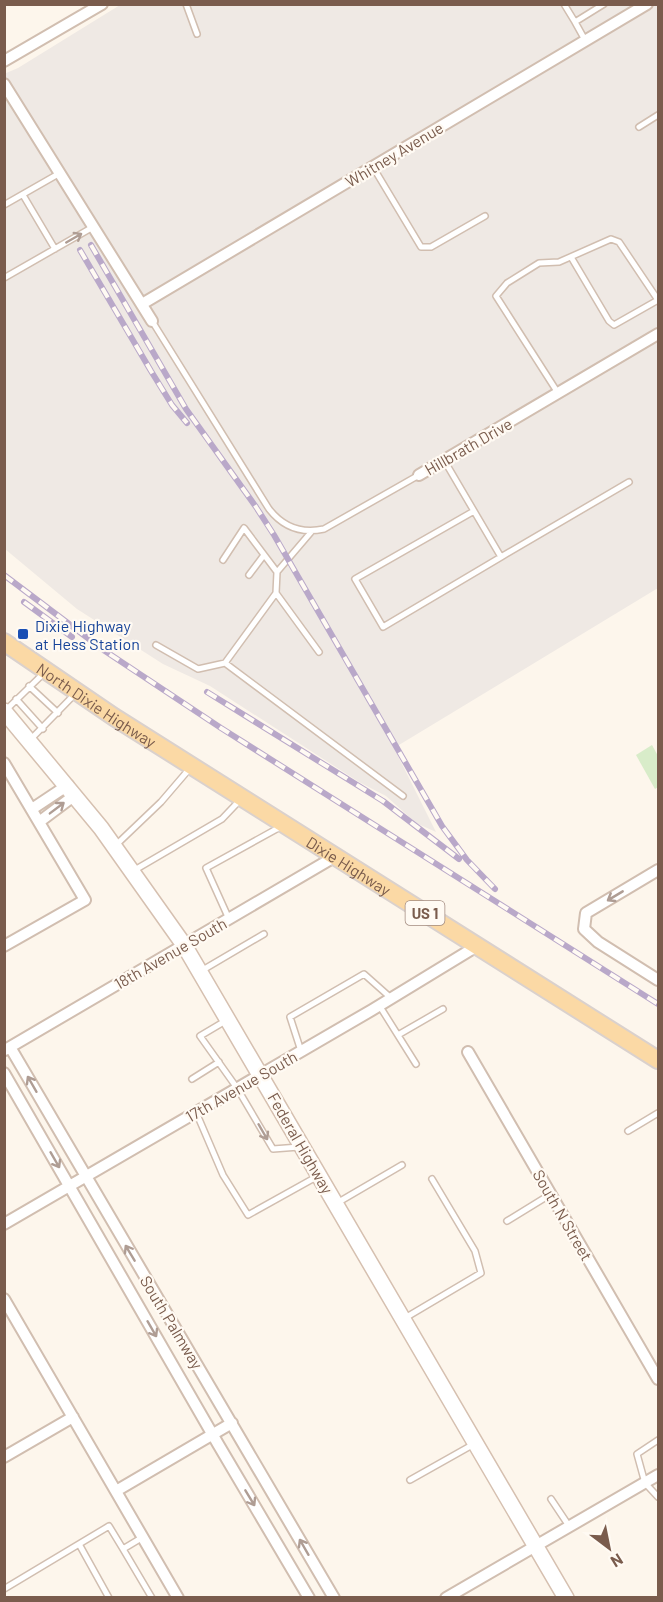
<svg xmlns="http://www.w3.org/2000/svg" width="663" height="1602" font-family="Barlow,sans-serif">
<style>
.industrial{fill:#efe9e4}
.green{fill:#d8ecc9}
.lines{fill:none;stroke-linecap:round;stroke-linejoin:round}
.lane-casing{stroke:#d1beb0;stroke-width:8}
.street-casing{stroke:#d1beb0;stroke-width:14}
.secondary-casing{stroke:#d6c0b0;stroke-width:18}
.primary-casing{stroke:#dad1cd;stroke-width:20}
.lane{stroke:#fff;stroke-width:5}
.street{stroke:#fff;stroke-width:10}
.secondary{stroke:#fff;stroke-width:15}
.primary{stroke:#fbd9a5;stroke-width:16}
.rail-casing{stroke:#b9a8c9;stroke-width:6}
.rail{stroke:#fffaf3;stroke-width:4;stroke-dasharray:11;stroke-linecap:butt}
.oneway{stroke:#af9d94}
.transit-dot{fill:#1a4fb4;stroke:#fffaf3;stroke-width:2}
.labels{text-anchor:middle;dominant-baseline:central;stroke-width:4.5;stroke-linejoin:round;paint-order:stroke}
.shield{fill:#fffaf3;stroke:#a28b7f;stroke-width:1.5}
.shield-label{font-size:15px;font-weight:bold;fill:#7a5c4d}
.street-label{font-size:16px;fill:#7a5c4d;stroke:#fffaf3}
.transit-label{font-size:16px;fill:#164399;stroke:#fffaf3;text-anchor:start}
</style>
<rect width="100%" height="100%" fill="#fdf6ec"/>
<path class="industrial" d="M120,5h538v583l-264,160 42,84 -20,-9 -30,-27 -27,-14 -149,-96 -47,-22 -86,-55 -72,-60 -1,-475 14,-6z"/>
<path class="green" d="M652,745l6,11v31l-3,2 -19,-34z"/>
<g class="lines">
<defs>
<path id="lane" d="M186,4l11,30
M564,4l11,18
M585,40l-10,-18 29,-18
M639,127l19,-12
M373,167l48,80h10l54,-31
M23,195l32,54
M4,205l56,-32
M571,257l38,64 5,4 44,-25
M4,278l89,-51
M152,321l117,188c14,18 32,25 55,20l95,-54
M558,393l-62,-97 11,-13 32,-20 20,-1 52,-23 8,3 39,58
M444,460l57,97 128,-75
M474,511l-119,68 28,48 118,-70
M223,560l21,-32 33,44
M249,575l15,-20
M276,593l43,59
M156,645l42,24 27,-6 51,-70 1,-21 35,-41
M225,663l178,133
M29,686l29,27
M16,699l27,30
M6,710l38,-37
M31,739l44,-45
M116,845l45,-43 30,-35
M133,871l89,-52 19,-20
M229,919l-23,-51 76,-42
M201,971l63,-37
M379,1005l37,59
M227,1020l-27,16 37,52 36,61 26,-2
M398,1035l45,-26
M301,1051l-11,-34 74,-43 27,24
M192,1079l27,-17
M196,1112l27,63 25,40 70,-39
M628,1131l30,-18
M337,1203l65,-38
M507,1221l44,-27
M405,1318l76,-45 -6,-22 -43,-72
M658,1440l-21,14 8,29 13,14
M410,1480l64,-36
M551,1499l18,27
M79,1544l30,54
M123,1549l29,49
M4,1589l105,-63 14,23 20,-12"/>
<path id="street" d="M4,61l98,-57
M4,84l148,237
M142,304l505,-300
M419,475l239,-141
M4,763l81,137 -81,46
M32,809l36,-24
M39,822l36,-27
M658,870l-72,43 -2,16 14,13 60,38
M10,1047l324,551
M5,1050l331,-194
M468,1052l190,327
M4,1073l214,371 91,154
M4,1224l368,-214 105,-64
M4,1299l174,299
M4,1457l69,-40
M116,1491l116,-68
M446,1598l212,-123"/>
<path id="secondary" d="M4,711l97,117 83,117 382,653"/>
<g id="primary">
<path id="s1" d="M4,642l110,75 544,343"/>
</g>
</defs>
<use href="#lane" class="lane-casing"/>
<use href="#street" class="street-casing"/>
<use href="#secondary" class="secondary-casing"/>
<use href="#primary" class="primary-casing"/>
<use href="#lane" class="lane"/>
<use href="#street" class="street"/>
<use href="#secondary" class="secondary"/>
<use href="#primary" class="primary"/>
<defs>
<path id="rail" d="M91,245l95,164 70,98 18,28 168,291 25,34 28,29
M80,250l71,121 21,34 15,18
M4,575l101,76 116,77 437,276
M24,602l48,35
M207,692l176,109 76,58"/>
</defs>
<use href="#rail" class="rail-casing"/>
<use href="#rail" class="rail"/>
</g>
<defs><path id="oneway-shaft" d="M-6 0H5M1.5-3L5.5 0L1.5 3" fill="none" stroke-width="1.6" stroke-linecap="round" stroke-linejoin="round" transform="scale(1.5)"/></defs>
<g class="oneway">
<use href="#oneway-shaft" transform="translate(74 238) rotate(-30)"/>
<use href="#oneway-shaft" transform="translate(57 808) rotate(-37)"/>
<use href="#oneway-shaft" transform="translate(615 896) rotate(149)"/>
<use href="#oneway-shaft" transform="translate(32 1084) rotate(-120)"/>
<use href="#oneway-shaft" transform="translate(263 1132) rotate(60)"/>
<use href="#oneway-shaft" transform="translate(55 1160) rotate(60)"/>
<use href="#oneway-shaft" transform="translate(130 1253) rotate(-121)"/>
<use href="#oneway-shaft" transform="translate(152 1329) rotate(60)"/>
<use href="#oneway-shaft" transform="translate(250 1498) rotate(59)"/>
<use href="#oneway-shaft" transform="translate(304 1547) rotate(-120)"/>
</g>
<rect class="transit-dot" x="17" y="628" width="12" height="12" rx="3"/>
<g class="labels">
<rect class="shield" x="405.5" y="901" width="39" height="24" rx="4.5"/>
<g class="shield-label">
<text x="425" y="913">US 1</text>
</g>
<g class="street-label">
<text transform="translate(394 154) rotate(-31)">Whitney Avenue</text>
<text transform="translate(468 446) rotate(-30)">Hillbrath Drive</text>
<text stroke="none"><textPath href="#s1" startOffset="112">North Dixie Highway</textPath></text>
<text stroke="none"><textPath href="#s1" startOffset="411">Dixie Highway</textPath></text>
<text transform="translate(170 953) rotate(-30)">18th Avenue South</text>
<text transform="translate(241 1086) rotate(-30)">17th Avenue South</text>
<text transform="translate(301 1143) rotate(60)">Federal Highway</text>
<text transform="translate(563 1215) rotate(60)">South N Street</text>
<text transform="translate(172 1322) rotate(59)">South Palmway</text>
</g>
<g class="transit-label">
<text x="35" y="625">Dixie Highway<tspan x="35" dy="18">at Hess Station</tspan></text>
</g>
</g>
<rect width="663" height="1602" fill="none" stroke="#7a5c4d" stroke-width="12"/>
<g transform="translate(609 1548) rotate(148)" stroke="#fffaf3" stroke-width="4.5" paint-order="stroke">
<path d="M0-4.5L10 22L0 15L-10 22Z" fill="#7a5c4d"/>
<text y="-9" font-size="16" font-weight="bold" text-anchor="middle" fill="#7a5c4d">N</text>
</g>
</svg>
